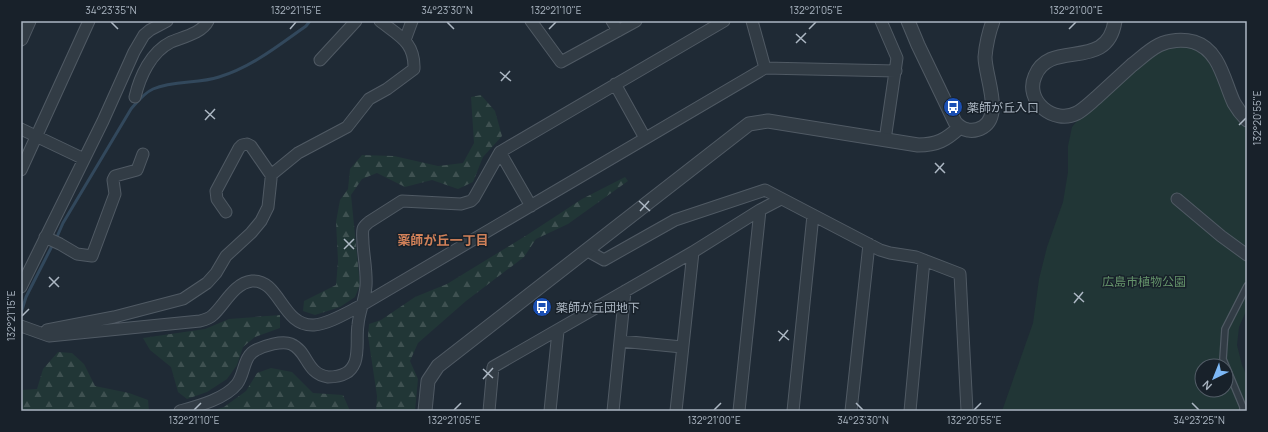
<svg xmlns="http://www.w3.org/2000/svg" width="1268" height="432" font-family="Manrope,'Noto Sans JP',sans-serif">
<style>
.forest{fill:url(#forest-firs)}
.green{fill:#213636;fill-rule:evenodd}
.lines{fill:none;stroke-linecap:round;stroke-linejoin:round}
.stream{stroke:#32485c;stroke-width:3}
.service-casing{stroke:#505a64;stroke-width:8}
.minor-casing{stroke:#505a64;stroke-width:13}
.tertiary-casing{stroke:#505a64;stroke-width:15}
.service{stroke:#323c45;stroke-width:5.5}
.minor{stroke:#323c45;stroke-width:11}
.tertiary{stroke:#323c45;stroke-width:13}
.ticks{fill:none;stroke:#acb7c3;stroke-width:1.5}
.labels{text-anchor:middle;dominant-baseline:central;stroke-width:3;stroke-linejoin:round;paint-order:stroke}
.poi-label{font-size:12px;fill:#acb7c3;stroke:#18212a;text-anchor:start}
.park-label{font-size:12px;fill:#64926a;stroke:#18212a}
.neighbourhood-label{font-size:13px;font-weight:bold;fill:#d18159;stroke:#18212a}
.neatline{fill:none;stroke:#acb7c3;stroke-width:1.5}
.ticks-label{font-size:10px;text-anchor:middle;fill:#acb7c3}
</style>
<defs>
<pattern id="forest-firs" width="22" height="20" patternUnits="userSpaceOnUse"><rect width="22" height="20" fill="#213636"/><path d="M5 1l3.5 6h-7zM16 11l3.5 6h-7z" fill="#3f5151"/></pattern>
</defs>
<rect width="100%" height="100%" fill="#1f2a35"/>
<path class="forest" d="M481,95l14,16 7,25 -19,21 -10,25 -15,7 -26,-9 -27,7 -28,-14 -15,6 -11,16 9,90 -5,12 -15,10 -25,8 -12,-4 1,-10 32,-16 2,-24 -2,-39 4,-22 8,-11 2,-20 12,-14 32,1 44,10 25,-3 11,-20 -3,-46z
M625,177l3,4 -60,43 -32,15 -12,18 -58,44 -48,42 -8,18 8,18 -3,32h-39l1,-15 -9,-60 1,-12 12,-4 34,-23 32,-13 80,-49 55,-36z
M280,315v13l-25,9 -12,10 -6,18 -10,14 -20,13 -20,7 -9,-7 -7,-25 -21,-17 -7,-12 62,-9 24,-10z
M58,352l14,1 12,11 11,22 34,7 19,7 1,11h-128v-21l16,-1 6,-20z
M271,368l21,4 21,21 30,2 7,16h-139l13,-4 22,-16 11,-18z"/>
<path class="green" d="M1182,44l22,7 11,15 18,47 7,10 7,5v181l-8,18 -2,18 5,20 5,11v35h-245l31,-88 6,-44 8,-32 16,-45 5,-30v-26l4,-19 14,-17 77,-62zM1202,366h24v24h-24z"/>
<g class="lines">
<path class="stream" d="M56,239l7,-16 68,-114c6,-7 13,-16 22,-20 21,-9 45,-5 66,-12 33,-10 60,-32 87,-51l4,-5
M21,313l5,-16 27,-53"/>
<defs>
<path id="service" d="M1243,411v-4l-20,-48 2,-30 22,-43"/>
<path id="minor" d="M531,21l30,41 75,-41
M612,21l6,10
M752,21l13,47 131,3
M881,21l16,37 -12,82
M405,40l7,-19
M320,60l36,-39
M615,84l30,54
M135,97c5,-21 16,-45 36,-55 12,-5 31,-9 37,-21
M21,129l63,30
M500,152l31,54
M21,170l68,-149
M271,175l27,-22 49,-26 22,-28 18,-10 27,-20c1,-27 -15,-33 -34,-48
M1177,199l44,37 26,19
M45,237l15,7 17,10 15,2 23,-62 -2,-14 2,-4 22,-6 6,-16
M586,250l18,10 71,-40 90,-30 115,60 10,3 26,4 44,17 7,137
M21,287l82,-166 31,-69 10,-17 6,-5 17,-9
M21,326l28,10 151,-15c4,-1 10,-3 13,-6 12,-11 21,-32 39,-34 28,-2 30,46 62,44 15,-1 34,-13 48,-20l403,-237
M47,330l67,-13 69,-18 24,-16 9,-10 10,-17 25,-23 10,-12 7,-14 3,-28v-4l-20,-29 -4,-2 -5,1 -3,3 -23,43 1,8 9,13
M620,341l62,6
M180,411c18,-5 45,-12 57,-27 8,-10 6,-28 19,-34 8,-4 26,-10 35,-6 17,7 15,30 37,33 6,0 13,-1 18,-4 4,-2 7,-6 9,-11 4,-12 1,-25 3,-37 1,-13 7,-25 8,-39 1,-13 -2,-28 -3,-42 0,-5 -1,-11 0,-15 1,-3 4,-5 6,-7l33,-21 59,3 10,-3 3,-3 26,-46 224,-131
M489,411l4,-44 200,-115 67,-42 21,-11
M550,411l8,-80
M613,411l12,-120
M676,411l17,-159
M739,411l21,-201
M793,411l20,-196
M851,411l18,-167
M910,411l14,-151"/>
<path id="tertiary" d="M908,21l10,24 37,77c4,5 7,7 13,8 5,1 10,0 15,-3 20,-12 2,-51 2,-70 1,-12 4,-25 8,-36
M1115,21c-8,52 -65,17 -80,55 -11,25 19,49 42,37 7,-4 13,-10 19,-15 12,-11 24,-22 36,-33 9,-7 17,-15 27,-20 10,-5 24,-6 35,-3 26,8 30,40 40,61 4,7 8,12 13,17
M21,39l8,-18
M425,411l3,-30 10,-15 311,-242 19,-3 150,24c19,0 28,-5 42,-18"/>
</defs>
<use href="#service" class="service-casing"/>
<use href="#minor" class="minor-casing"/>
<use href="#tertiary" class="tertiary-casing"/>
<use href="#service" class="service"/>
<use href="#minor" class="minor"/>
<use href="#tertiary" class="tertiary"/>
</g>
<path class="ticks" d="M111,22l7,7M447,22l7,7M290,29l6,-7M549,29l7,-7M809,29l7,-7M1069,29l7,-7M796,34l10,9M796,43l10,-10M500,72l11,9M501,81l9,-10M205,110l10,9M205,120l10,-11M1239,125l7,-7M935,163l10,10M935,173l9,-10M639,201l11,10M640,211l9,-10M344,239l10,10M344,249l10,-10M49,277l10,10M49,287l10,-10M1074,293l10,9M1074,303l9,-11M22,316l7,-7M778,331l11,9M779,341l9,-11M483,369l10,9M483,379l10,-11M856,403l7,7M1192,403l7,7M194,410l7,-7M454,410l7,-7M714,410l7,-7M974,410l7,-7"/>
<defs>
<symbol id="bus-disc" viewBox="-11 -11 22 22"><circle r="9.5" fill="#1a4fb4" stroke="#18212a"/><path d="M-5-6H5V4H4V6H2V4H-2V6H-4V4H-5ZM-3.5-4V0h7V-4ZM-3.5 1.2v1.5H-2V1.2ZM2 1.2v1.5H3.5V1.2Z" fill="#fff"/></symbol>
</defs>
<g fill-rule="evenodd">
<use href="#bus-disc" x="942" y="96" width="22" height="22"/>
<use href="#bus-disc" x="531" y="296" width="22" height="22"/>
</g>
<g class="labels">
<g class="poi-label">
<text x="967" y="107">薬師が丘入口</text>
<text x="556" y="307">薬師が丘団地下</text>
</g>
<g class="park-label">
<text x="1144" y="281">広島市植物公園</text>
</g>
<g class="neighbourhood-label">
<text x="443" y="240">薬師が丘一丁目</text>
</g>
</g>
<rect width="1268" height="432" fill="none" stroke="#18212a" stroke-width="44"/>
<g transform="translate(1214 378) rotate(223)"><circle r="19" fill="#18212a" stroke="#535d67"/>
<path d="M0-3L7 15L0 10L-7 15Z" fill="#7db8f6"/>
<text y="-6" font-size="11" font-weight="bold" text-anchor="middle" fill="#acb7c3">N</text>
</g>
<rect x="22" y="22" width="1224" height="388" class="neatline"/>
<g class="ticks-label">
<text x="111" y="14">34°23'35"N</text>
<text x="296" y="14">132°21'15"E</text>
<text x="447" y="14">34°23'30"N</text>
<text x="556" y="14">132°21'10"E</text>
<text x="816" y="14">132°21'05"E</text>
<text x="1076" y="14">132°21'00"E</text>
<text transform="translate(1257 118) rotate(-90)" y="4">132°20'55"E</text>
<text transform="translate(11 316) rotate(-90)" y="4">132°21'15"E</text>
<text x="194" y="424">132°21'10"E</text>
<text x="454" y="424">132°21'05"E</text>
<text x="714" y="424">132°21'00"E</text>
<text x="863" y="424">34°23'30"N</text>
<text x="974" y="424">132°20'55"E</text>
<text x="1199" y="424">34°23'25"N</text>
</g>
</svg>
